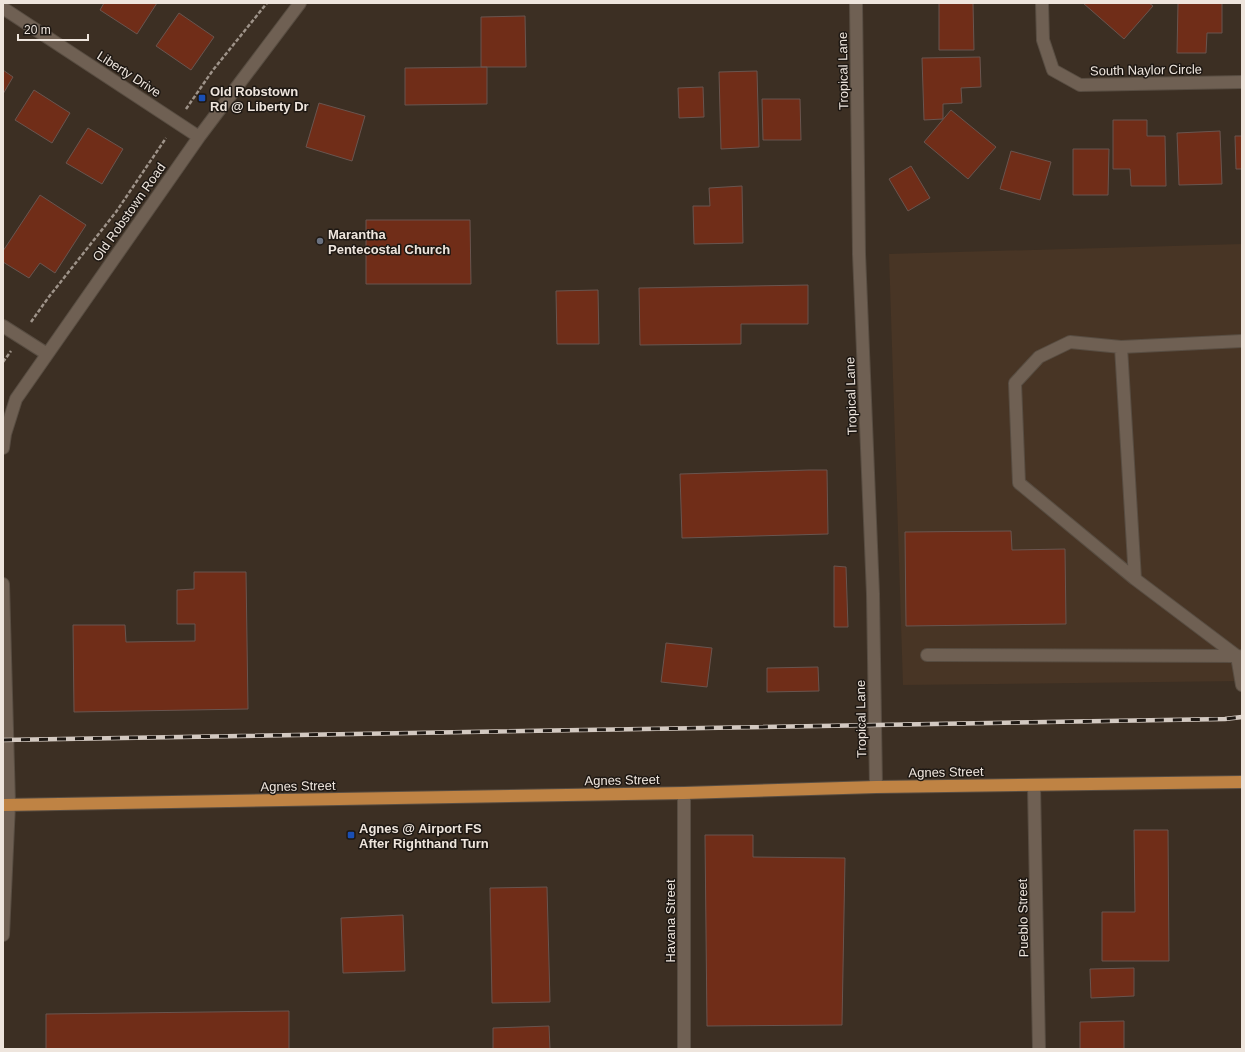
<svg xmlns="http://www.w3.org/2000/svg" width="1245" height="1052" font-family="Arial,sans-serif">
<style>
.built{fill:#483525}
.building{fill:#702d18;stroke:#69554f}
.lines{fill:none;stroke-linecap:round;stroke-linejoin:round}
.minor-casing{stroke:#584d42;stroke-width:14}
.major-casing{stroke:#584d42;stroke-width:14}
.path{stroke:#9e9389;stroke-width:2.5;stroke-dasharray:4 2;stroke-linecap:butt}
.minor{stroke:#6f6053;stroke-width:12}
.major{stroke:#bf8344;stroke-width:12}
.rail-casing{stroke:#d3c9c1;stroke-width:4.5}
.rail{stroke:#1e1813;stroke-width:3;stroke-dasharray:9;stroke-linecap:butt}
.transit-dot{fill:#1a4fb4;stroke:#1e1813;stroke-width:1.5}
.worship-dot{fill:#6b7280;stroke:#1e1813;stroke-width:1.5}
.labels{text-anchor:middle;dominant-baseline:central;stroke-width:3;stroke-linejoin:round;paint-order:stroke}
.street-label{font-size:13px;fill:#eee5dd;stroke:#1e1813}
.poi-label{font-size:13px;font-weight:bold;fill:#eee5dd;stroke:#1e1813;text-anchor:start}
</style>
<rect width="100%" height="100%" fill="#3c2f23"/>
<path class="built" d="M1242,244v437l-339,4 -14,-431z"/>
<path class="building" d="M104,3h53l-20,31 -37,-24z
M939,3h34l1,47h-35z
M1083,3h66l4,3 -29,33z
M1178,3h44v30h-15l-1,20h-29z
M179,13l35,24 -23,33 -35,-24z
M525,16l1,51h-45v-50z
M980,57l1,30 -20,1 1,15 -19,1v15l-19,1 -2,-62z
M487,67v37l-82,1v-37z
M3,70l10,7 -10,17z
M757,71l2,76 -38,2 -2,-77z
M703,87l1,30 -25,1 -1,-30z
M34,90l36,23 -18,30 -37,-23z
M762,99h38l1,41h-38z
M319,103l46,13 -13,45 -46,-14z
M951,110l45,37 -28,32 -44,-37z
M1113,120h34v16h18l1,50h-35l-1,-17h-17z
M88,128l35,21 -21,35 -36,-21z
M1220,131l2,53 -43,1 -2,-52z
M1235,136h7v33h-6z
M1073,149h36l-1,46h-35z
M1011,151l40,11 -11,38 -40,-11z
M911,166l19,32 -22,13 -19,-32z
M742,186l1,57 -49,1 -1,-38h17l-1,-18z
M40,195l46,30 -31,48 -15,-10 -11,15 -26,-16v-11z
M366,220h104l1,64h-105z
M808,285v39h-67v20l-101,1 -1,-57z
M598,290l1,54h-42l-1,-53z
M809,470h18l1,64 -146,4 -2,-64z
M1011,531l1,19 53,-1 1,75 -160,2 -1,-94z
M834,566l12,1 2,60h-14z
M194,572h52l2,137 -174,3 -1,-87h52l1,17 69,-1v-17h-18v-34l17,-1z
M666,643l46,5 -5,39 -46,-5z
M818,667l1,24 -52,1v-24z
M1134,830h34l1,131h-67v-49h33z
M705,835h48v22l92,1 -3,167 -135,1z
M547,887l3,115 -58,1 -2,-115z
M403,915l2,56 -62,2 -2,-55z
M1134,968v28l-43,2 -1,-29z
M289,1011v38h-243v-35z
M1124,1021v28h-44v-27z
M549,1026l1,23h-57v-21z"/>
<g class="lines">
<defs>
<path id="minor" d="M856,3l3,251 14,340 3,193
M1042,3l1,37 10,30 27,15 162,-3
M3,8l196,129
M3,326l44,28
M1242,341l-121,6 -51,-5 -31,15 -24,26 4,100 116,96 102,77 5,29
M1121,347l14,232
M3,448l2,-14 11,-35 183,-262 101,-134
M3,584l6,220 -6,131
M927,655l312,1
M1034,786l5,263
M684,1049v-256"/>
<path id="major" d="M3,805l681,-12 192,-6 366,-5"/>
</defs>
<use href="#minor" class="minor-casing"/>
<use href="#major" class="major-casing"/>
<path class="path" d="M186,109l27,-39 54,-67
M31,322l17,-24 68,-86 50,-74
M3,362l8,-11"/>
<use href="#minor" class="minor"/>
<use href="#major" class="major"/>
<defs>
<path id="rail" d="M3,740l1222,-21 17,-2"/>
</defs>
<use href="#rail" class="rail-casing"/>
<use href="#rail" class="rail"/>
</g>
<g class="transit-dot">
<rect x="198" y="94" width="8" height="8" rx="2"/>
<rect x="347" y="831" width="8" height="8" rx="2"/>
</g>
<circle class="worship-dot" cx="320" cy="241" r="4"/>
<g class="labels">
<g class="street-label">
<text transform="translate(1146 70) rotate(-1)">South Naylor Circle</text>
<text transform="translate(843 71) rotate(-91)">Tropical Lane</text>
<text transform="translate(129 74) rotate(33)">Liberty Drive</text>
<text transform="translate(129 212) rotate(-55)">Old Robstown Road</text>
<text transform="translate(851 396) rotate(-92)">Tropical Lane</text>
<text transform="translate(861 719) rotate(-91)">Tropical Lane</text>
<text transform="translate(946 772) rotate(-1)">Agnes Street</text>
<text transform="translate(622 780) rotate(-1)">Agnes Street</text>
<text transform="translate(298 786) rotate(-1)">Agnes Street</text>
<text transform="translate(1023 918) rotate(-91)">Pueblo Street</text>
<text transform="translate(670 921) rotate(-90)">Havana Street</text>
</g>
<g class="poi-label">
<text x="210" y="91">Old Robstown<tspan x="210" dy="15">Rd @ Liberty Dr</tspan></text>
<text x="328" y="234">Marantha<tspan x="328" dy="15">Pentecostal Church</tspan></text>
<text x="359" y="828">Agnes @ Airport FS<tspan x="359" dy="15">After Righthand Turn</tspan></text>
</g>
</g>
<rect width="1245" height="1052" fill="none" stroke="#eee5dd" stroke-width="8"/>
<path d="M18 34v6h70v-6" fill="none" stroke="#eee5dd" stroke-width="2"/>
<text x="24" y="34" font-size="12" fill="#eee5dd" stroke="#1e1813" stroke-width="3" paint-order="stroke">20 m</text>
</svg>
